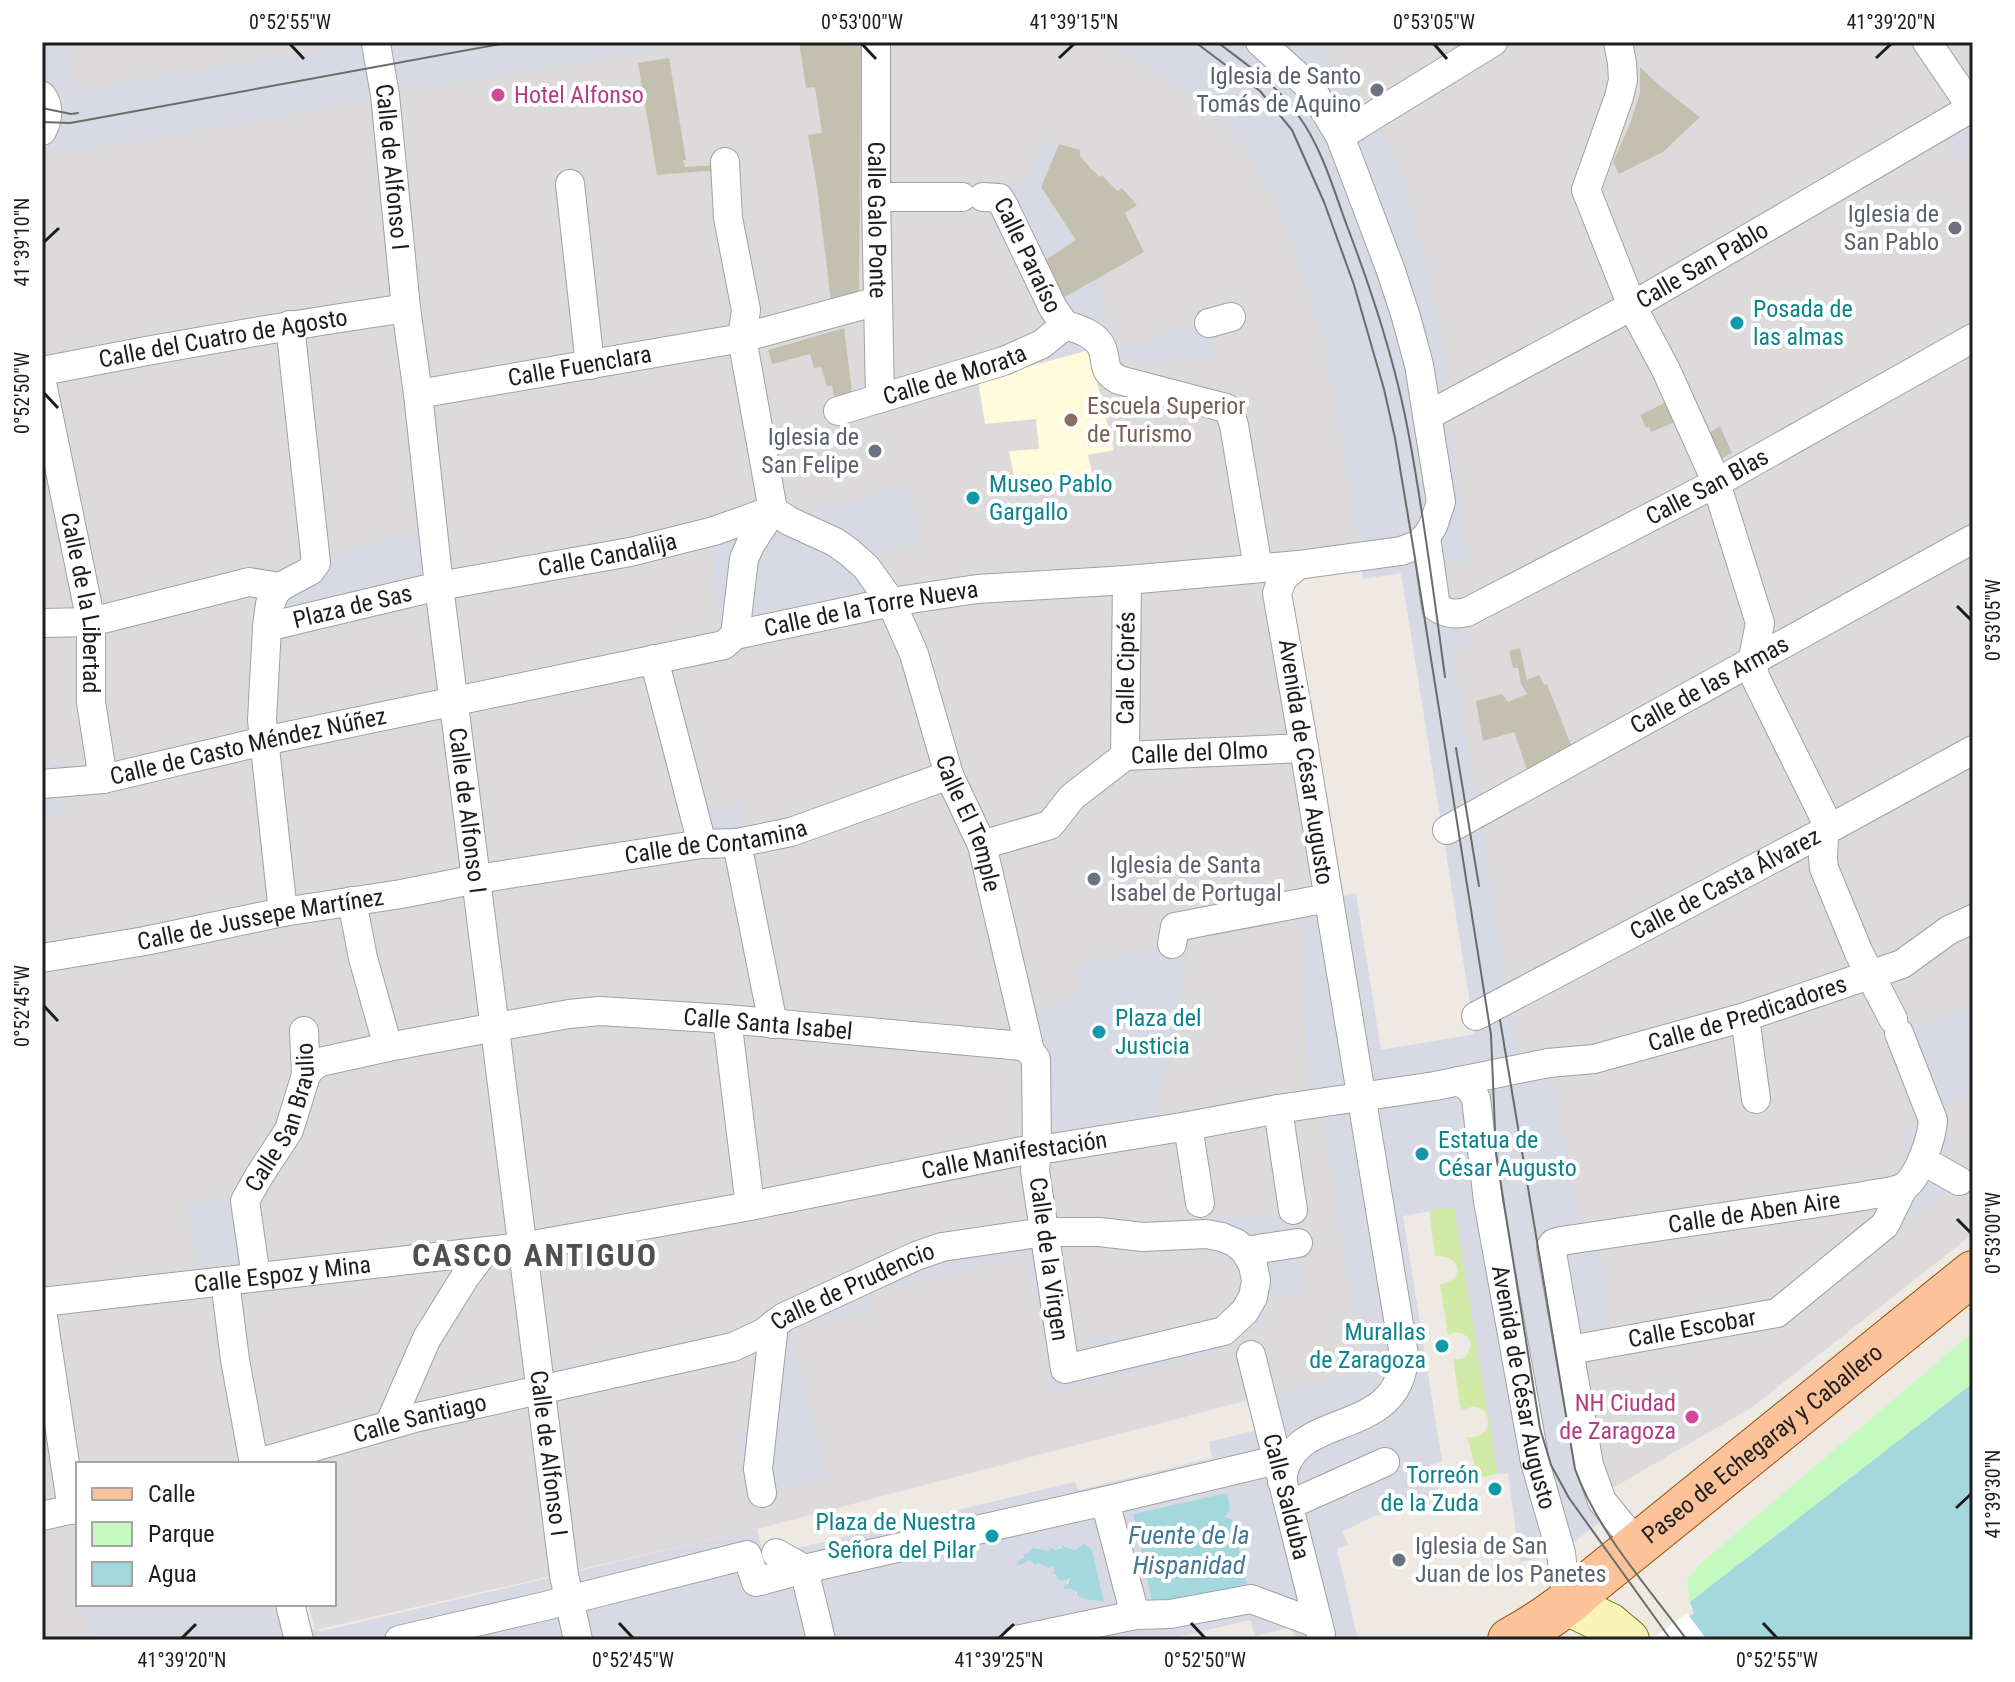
<svg xmlns="http://www.w3.org/2000/svg" width="2015" height="1682" font-family="'Roboto Condensed',sans-serif">
<style>
.residential{fill:#dcdadb}
.education{fill:#fffadc}
.construction{fill:#c3c0af}
.grass{fill:#d2eaa8}
.park{fill:#c4fabf}
.plaza{fill:#d7d9e4;fill-rule:evenodd}
.water{fill:#a3d9dd}
.pier{fill:#fff}
.lines{fill:none;stroke-linecap:round;stroke-linejoin:round}
.street-casing{stroke:#a1a1a1;stroke-width:30}
.secondary-casing{stroke:#757004;stroke-width:44}
.primary-casing{stroke:#974e00;stroke-width:46}
.street{stroke:#fff;stroke-width:28}
.secondary{stroke:#faf3b6;stroke-width:42}
.primary{stroke:#fcc39b;stroke-width:44}
.tram{stroke:#6b6b6b;stroke-width:2}
.ticks{fill:none;stroke:#1d1d1d;stroke-width:3}
.worship-dot{fill:#6b7280;stroke:#fff;stroke-width:3}
.hotel-dot{fill:#d1479c;stroke:#fff;stroke-width:3}
.culture-dot{fill:#0f9aa8;stroke:#fff;stroke-width:3}
.education-dot{fill:#8d6e63;stroke:#fff;stroke-width:3}
.labels{text-anchor:middle;dominant-baseline:central;stroke-width:8;stroke-linejoin:round;paint-order:stroke}
.worship-label{font-size:24px;fill:#5b616d;stroke:#fff;text-anchor:end}
.hotel-label{font-size:24px;fill:#b23c85;stroke:#fff;text-anchor:start}
.street-label{font-size:24px;fill:#1d1d1d;stroke:#fff}
.culture-label{font-size:24px;fill:#0d838f;stroke:#fff;text-anchor:start}
.education-label{font-size:24px;fill:#785e54;stroke:#fff;text-anchor:start}
.water-label{font-size:26px;font-style:italic;fill:#417996;stroke:#fff}
.district-label{font-size:32px;font-weight:bold;letter-spacing:2px;fill:#505050;stroke:#fff}
.neatline{fill:none;stroke:#1d1d1d;stroke-width:3}
.ticks-label{font-size:20px;text-anchor:middle;fill:#1d1d1d}
</style>
<rect width="100%" height="100%" fill="#efe9e3"/>
<path class="residential" d="M42,42h1931v1192l-222,174 -142,82 -96,-426 -74,-497 -172,-10 85,556 11,257 -606,159 -442,101 -7,-26h26v-140h-63l-3,-9 -45,9h-145v140h7l7,36h-50z"/>
<path class="education" d="M1089,350l25,100 -26,5 6,26 -63,9 -2,-15 -15,1 -5,-25 30,-2 -3,-30 -51,5 -7,-44z"/>
<path class="construction" d="M799,42h62l-2,251 -28,8 -14,-114 -9,-52 14,-2 -7,-46 -9,1z
M669,58l17,102h-3l2,7 34,-2v5l-62,5 -19,-112z
M1640,67l20,19 40,31 -37,35 -44,22 -6,-12 17,-38 10,-31z
M1059,144l21,6v6l11,13 9,8 2,-2 15,16 5,-3 15,17 -12,8 19,39 -80,46 -24,-35 35,-23 -34,-53z
M844,328l9,72 -17,5 -4,-19h-5l-6,-19 -7,1 -4,-14 -38,10 -4,-14z
M1673,399l9,20 -31,13 -2,-5 -3,1 -6,-13z
M1720,426l12,27 -17,9 -13,-25z
M1520,648l7,32 12,-5 5,10 3,-1 26,66 -44,25 -15,-43 -31,9 -7,-40 26,-7 6,8 19,-8 -6,-10 -3,-16h-5l-4,-17z"/>
<path class="grass" d="M1455,1207l43,267 -20,4 -11,-41c33,3 24,-44 -6,-26l-8,-52h7l7,-3 4,-11c-3,-12 -12,-15 -23,-10l-8,-51c26,-4 22,-30 -5,-28l-6,-45z"/>
<path class="park" d="M1973,1332v51l-283,219 -3,-22 13,-16z"/>
<path class="plaza" d="M42,42h22l10,48 294,-48h351l-67,8 -267,45 -74,16 -269,45z
M1098,42h219l17,20 45,61 22,48 32,117 12,74 14,132 5,37 7,31 -31,4 5,35 21,-2 4,45 -17,9 46,284 10,50 8,23 -5,4 6,38 16,-3 14,14 34,161 16,12 13,97 -23,25 21,132 1,23 -49,40 -41,9 -12,-89 -10,1 -44,-267 -51,9 39,245 -12,4 9,28 -69,25 -28,14 6,12 -11,5 21,91h-63l-4,-13 -36,9 -5,-16 -85,20h-1074l-6,-36h216l7,23 7,3 7,1 435,-102 7,27 311,-74 3,8 134,-32 -3,-16 61,-15 -8,-32 101,-25 -45,-281 -8,1 -7,-139 -5,-47 58,-11 25,157 94,-16 -74,-461 -38,6 -23,-154 -15,-65 6,-1 -3,-14 -9,-26h-5l-6,-28 -28,-82 -18,-32 -23,-37 -19,-21 -70,-51 -24,-15zM1133,1514l90,4 -70,87 -18,-80zM1082,1546l21,56 -19,-3 -13,-10h-7l6,-12 -15,-7 -3,-4 -22,-6h-7l6,-7 26,-3 9,-3 11,3z
M1973,96v55l-17,9 -18,-40z
M1044,140l15,4 -18,43 35,53 -35,23 22,35 30,-17 7,12 18,57 90,-31 3,9 3,32h-33l-76,5 -17,-15 -79,22 -9,-21 41,-25 4,-11 -31,-61 -21,-25 -10,-45 45,-1z
M909,485l12,59 -42,9 16,44 -176,35 -6,-116 45,-11 15,5 43,-1z
M432,528l9,74 -57,15 -1,-4 -48,15 -78,16 1,-13 -4,-42 61,-32z
M65,763l1,26 -2,27h-22v-52z
M741,804l4,29 -36,5 -8,-27z
M1172,944l14,1 -10,114 -12,13 -5,43 -100,18 -5,-2 -4,-3 -17,-113 47,-23 -6,-27z
M1973,1005v87l-44,18 -30,-77z
M1941,1117l24,59 -72,57 -30,-31 27,-17 12,-28 3,-17 -2,-8z
M1055,1168l-8,11 9,45 87,-3 1,12 58,-14 75,-3 16,-6 13,80 -46,12 6,26 -39,10 -14,9 1,7 -161,37 -3,-14 5,-2 -29,-119 -154,36 4,19 -85,19 35,147 -77,19 -15,-65 22,-6 10,-74 -193,44 -9,12 -6,-49 13,8 143,-33 2,14 316,-125 -5,-38 -13,-9zM1060,1246h143l3,8h11l16,8 6,9 2,15 -7,16 -15,9 1,7 -96,23 -2,-6 -49,5z
M223,1198l32,5 14,93 -64,8 -19,-99z"/>
<path class="water" d="M1973,1383v257h-315l36,-27 -4,-11z
M1227,1493l3,17 -6,7 8,2 15,65 -94,22 -20,-92z
M1084,1544l8,6 12,52 -20,-3 -7,-4v-3l-6,-3h-7v-4l4,-1 2,-6 -8,3 -4,-2 -2,-4 -3,-2 2,-3 -3,-4 -3,2 -11,-5 -3,2 -5,-5 -13,6 2,-6 6,-2 -2,-3 6,-2 4,-5 15,3 2,-3 5,2 7,-2 1,-3 2,2 10,3z"/>
<path class="pier" d="M1687,1613l20,27h-57l24,-17z"/>
<g class="lines">
<defs>
<g id="street">
<path id="s1" d="M876,42v155l4,201"/>
<path d="M1618,42l4,21 1,17 -4,17 -33,93 46,116 34,64 45,100"/>
<path d="M1927,42l45,66"/>
<path id="s2" d="M376,44l9,51 21,213 12,86 21,192 125,989 14,65"/>
<path d="M42,96c8,10 6,25 0,35"/>
<path d="M1340,136l153,-94"/>
<path d="M725,162l3,56 18,92 -4,28 31,172"/>
<path d="M570,184l20,181"/>
<path d="M876,197h86"/>
<path id="s3" d="M983,197l16,1 5,8 49,102 12,17"/>
<path d="M1209,323l22,-6"/>
<path d="M1065,325c14,4 31,9 37,23 6,16 -1,22 17,32l107,28 4,5 4,12 24,143"/>
<path id="s4" d="M42,371c121,-24 242,-45 364,-63"/>
<path id="s5" d="M42,383l49,239v80l12,77"/>
<path id="s6" d="M418,394l324,-56 136,-37"/>
<path id="s7" d="M838,411l166,-50 38,-17 23,-19"/>
<path id="s8" d="M1427,416l205,-110 341,-199"/>
<path d="M1716,483l44,140 -6,30 -1,16 3,10 69,140 -2,39 1,10 35,85 34,66"/>
<path id="s9" d="M773,510l16,11 46,21 14,10 17,15 25,35 23,52 35,121 33,70 48,206"/>
<path id="s10" d="M1426,537l10,70c10,7 19,8 31,5l249,-129 257,-145"/>
<path d="M42,623l49,-1 158,-40 31,5"/>
<path id="s11" d="M267,627l172,-41 191,-34 84,-21 59,-21"/>
<path d="M735,635l9,-76 6,-14 23,-35"/>
<path d="M654,659l48,185"/>
<path id="s12" d="M1125,756l2,-176"/>
<path id="s13" d="M42,784l61,-5 161,-38 460,-96 11,-10 156,-33 86,-13 150,-9 171,-15 103,-14 16,-6 9,-8 7,-11 8,-24 -22,-137 -13,-48 -15,-46 -51,-135 -29,-48 -51,-46"/>
<path id="s14" d="M1447,830l526,-291"/>
<path d="M737,843l36,181"/>
<path id="s15" d="M982,845l68,-20 22,-28 53,-41 179,-8"/>
<path d="M352,901l11,57 25,89"/>
<path d="M283,912l-21,-192 5,-93 3,-23 5,-11 5,-6 30,-16 6,-8 -26,-238"/>
<path d="M1172,944l3,-17 153,-29"/>
<path id="s16" d="M42,958l103,-17 138,-29 118,-18 76,-15 225,-35 35,-1 54,-11 158,-57"/>
<path id="s17" d="M1476,1016l349,-185 148,-81"/>
<path d="M1745,1017l11,82"/>
<path d="M727,1019l23,187"/>
<path id="s18" d="M1459,1081l12,8 5,10 12,102 47,261 26,91 6,51"/>
<path d="M1278,1109l15,101"/>
<path d="M1188,1126l12,77"/>
<path d="M1922,1160l37,21"/>
<path d="M1245,1251l53,-8"/>
<path id="s19" d="M256,1277l-11,-76 14,-25 30,-46 17,-55 -2,-44"/>
<path d="M225,1281l10,79 19,104"/>
<path id="s20" d="M42,1302l480,-55 228,-41 287,-58h15l136,-22 90,-17 157,-23 113,-23 46,-4 151,-42 157,-53 47,-34 24,-11"/>
<path d="M42,1310l30,200"/>
<path id="s21" d="M1570,1350l207,-37 108,-88 18,-37"/>
<path id="s22" d="M1251,1355l70,280"/>
<path d="M389,1425l38,-87 38,-61 19,-25"/>
<path id="s23" d="M254,1464l164,-47 315,-70 30,-14 21,-16 132,-61 26,-9 103,-15h54l44,5 63,-3 16,3 14,6 9,8 8,14 3,16 -3,16 -8,14 -21,20 -159,38 -30,-198 2,-23 -1,-89 -6,-8 -8,-5 -295,-27 -127,-8 -31,3 -73,13 -108,20 -68,15 -9,6 -5,7"/>
<path d="M1282,1481c7,-74 119,-39 122,-126l-100,-607 -27,-155 6,-15 15,-13"/>
<path d="M762,1493l-4,-24 16,-145"/>
<path d="M1105,1501l30,114"/>
<path d="M1289,1505l96,-43"/>
<path d="M42,1516l36,-8"/>
<path id="s24" d="M1638,1545l-36,-44 -13,-36 -38,-218 3,-4 7,-2 303,-45c12,-3 27,-3 38,-8 16,-7 30,-51 31,-68l-34,-87"/>
<path d="M776,1553l28,16 17,71"/>
<path d="M290,1604l9,36"/>
<path d="M399,1640l142,-33 206,-52 9,27 48,-13 301,-68 184,-44"/>
<path d="M1016,1640l119,-25 35,-1 81,-15 67,25"/>
</g>
<path id="secondary" d="M1567,1604l42,20 19,16"/>
<g id="primary">
<path id="s25" d="M1510,1640c27,-15 51,-30 73,-51l390,-316"/>
</g>
</defs>
<use href="#street" class="street-casing"/>
<use href="#secondary" class="secondary-casing"/>
<use href="#primary" class="primary-casing"/>
<use href="#street" class="street"/>
<use href="#secondary" class="secondary"/>
<use href="#primary" class="primary"/>
<path class="tram" d="M1195,42l65,49 32,39 32,72 30,83 30,104 11,49 18,108 78,489 5,119 44,274 11,37 18,33 102,142
M1217,42c29,22 59,42 81,73 24,33 35,73 49,111 26,68 49,138 62,210 15,80 25,160 36,241
M42,108l29,6 7,-1
M42,122l28,1 17,-3 424,-78
M1456,748l23,138
M1500,1020l75,449c22,62 73,118 112,171"/>
</g>
<path class="ticks" d="M290,44l14,15M862,44l14,15M1434,44l13,15M1059,58l15,-14M1876,58l15,-14M44,242l15,-14M44,393l14,15M1957,606l14,14M44,1006l14,15M1957,1219l14,14M1956,1508l15,-14M619,1623l14,15M1191,1623l14,15M1763,1623l14,15M182,1638l14,-14M999,1638l15,-14"/>
<g class="worship-dot">
<circle cx="1377" cy="90" r="8"/>
<circle cx="1955" cy="228" r="8"/>
<circle cx="875" cy="451" r="8"/>
<circle cx="1094" cy="879" r="8"/>
<circle cx="1399" cy="1560" r="8"/>
</g>
<g class="hotel-dot">
<circle cx="498" cy="95" r="8"/>
<circle cx="1692" cy="1417" r="8"/>
</g>
<g class="culture-dot">
<circle cx="1737" cy="323" r="8"/>
<circle cx="973" cy="498" r="8"/>
<circle cx="1099" cy="1032" r="8"/>
<circle cx="1422" cy="1154" r="8"/>
<circle cx="1442" cy="1346" r="8"/>
<circle cx="1495" cy="1489" r="8"/>
<circle cx="992" cy="1536" r="8"/>
</g>
<circle class="education-dot" cx="1071" cy="420" r="8"/>
<g class="labels">
<g class="worship-label">
<text x="1361" y="76">Iglesia de Santo<tspan x="1361" dy="28">Tomás de Aquino</tspan></text>
<text x="1939" y="214">Iglesia de<tspan x="1939" dy="28">San Pablo</tspan></text>
<text x="859" y="437">Iglesia de<tspan x="859" dy="28">San Felipe</tspan></text>
<text x="1110" y="865" text-anchor="start">Iglesia de Santa<tspan x="1110" dy="28">Isabel de Portugal</tspan></text>
<text x="1415" y="1546" text-anchor="start">Iglesia de San<tspan x="1415" dy="28">Juan de los Panetes</tspan></text>
</g>
<g class="hotel-label">
<text x="514" y="95">Hotel Alfonso</text>
<text x="1676" y="1403" text-anchor="end">NH Ciudad<tspan x="1676" dy="28">de Zaragoza</tspan></text>
</g>
<g class="street-label">
<text stroke="none"><textPath href="#s2" startOffset="124">Calle de Alfonso I</textPath></text>
<text stroke="none"><textPath href="#s1" startOffset="178">Calle Galo Ponte</textPath></text>
<text stroke="none"><textPath href="#s3" startOffset="80">Calle Paraíso</textPath></text>
<text stroke="none"><textPath href="#s8" startOffset="314">Calle San Pablo</textPath></text>
<text stroke="none"><textPath href="#s4" startOffset="184">Calle del Cuatro de Agosto</textPath></text>
<text stroke="none"><textPath href="#s6" startOffset="164">Calle Fuenclara</textPath></text>
<text stroke="none"><textPath href="#s7" startOffset="122">Calle de Morata</textPath></text>
<text stroke="none"><textPath href="#s10" startOffset="374">Calle San Blas</textPath></text>
<text stroke="none"><textPath href="#s11" startOffset="348">Calle Candalija</textPath></text>
<text stroke="none"><textPath href="#s5" startOffset="224">Calle de la Libertad</textPath></text>
<text stroke="none"><textPath href="#s11" startOffset="88">Plaza de Sas</textPath></text>
<text stroke="none"><textPath href="#s13" startOffset="850">Calle de la Torre Nueva</textPath></text>
<text stroke="none"><textPath href="#s12" startOffset="88">Calle Ciprés</textPath></text>
<text stroke="none"><textPath href="#s14" startOffset="300">Calle de las Armas</textPath></text>
<text stroke="none"><textPath href="#s13" startOffset="210">Calle de Casto Méndez Núñez</textPath></text>
<text stroke="none"><textPath href="#s15" startOffset="248">Calle del Olmo</textPath></text>
<text transform="translate(1306 762) rotate(81)">Avenida de César Augusto</text>
<text stroke="none"><textPath href="#s2" startOffset="772">Calle de Alfonso I</textPath></text>
<text stroke="none"><textPath href="#s9" startOffset="388">Calle El Temple</textPath></text>
<text stroke="none"><textPath href="#s16" startOffset="684">Calle de Contamina</textPath></text>
<text stroke="none"><textPath href="#s17" startOffset="282">Calle de Casta Álvarez</textPath></text>
<text stroke="none"><textPath href="#s16" startOffset="222">Calle de Jussepe Martínez</textPath></text>
<text stroke="none"><textPath href="#s20" startOffset="1732">Calle de Predicadores</textPath></text>
<text transform="translate(768 1024) rotate(5)">Calle Santa Isabel</text>
<text stroke="none"><textPath href="#s19" startOffset="170">Calle San Braulio</textPath></text>
<text stroke="none"><textPath href="#s20" startOffset="984">Calle Manifestación</textPath></text>
<text stroke="none"><textPath href="#s24" startOffset="524">Calle de Aben Aire</textPath></text>
<text transform="translate(1049 1259) rotate(82)">Calle de la Virgen</text>
<text stroke="none"><textPath href="#s20" startOffset="242">Calle Espoz y Mina</textPath></text>
<text stroke="none"><textPath href="#s23" startOffset="628">Calle de Prudencio</textPath></text>
<text stroke="none"><textPath href="#s21" startOffset="124">Calle Escobar</textPath></text>
<text stroke="none"><textPath href="#s18" startOffset="318">Avenida de César Augusto</textPath></text>
<text stroke="none"><textPath href="#s23" startOffset="172">Calle Santiago</textPath></text>
<text stroke="none"><textPath href="#s25" startOffset="320">Paseo de Echegaray y Caballero</textPath></text>
<text stroke="none"><textPath href="#s2" startOffset="1420">Calle de Alfonso I</textPath></text>
<text stroke="none"><textPath href="#s22" startOffset="146">Calle Salduba</textPath></text>
</g>
<g class="culture-label">
<text x="1753" y="309">Posada de<tspan x="1753" dy="28">las almas</tspan></text>
<text x="989" y="484">Museo Pablo<tspan x="989" dy="28">Gargallo</tspan></text>
<text x="1115" y="1018">Plaza del<tspan x="1115" dy="28">Justicia</tspan></text>
<text x="1438" y="1140">Estatua de<tspan x="1438" dy="28">César Augusto</tspan></text>
<text x="1426" y="1332" text-anchor="end">Murallas<tspan x="1426" dy="28">de Zaragoza</tspan></text>
<text x="1479" y="1475" text-anchor="end">Torreón<tspan x="1479" dy="28">de la Zuda</tspan></text>
<text x="976" y="1522" text-anchor="end">Plaza de Nuestra<tspan x="976" dy="28">Señora del Pilar</tspan></text>
</g>
<g class="education-label">
<text x="1087" y="406">Escuela Superior<tspan x="1087" dy="28">de Turismo</tspan></text>
</g>
<g class="water-label">
<text x="1189" y="1535">Fuente de la<tspan x="1189" dy="30">Hispanidad</tspan></text>
</g>
<g class="district-label">
<text x="535" y="1255">CASCO ANTIGUO</text>
</g>
</g>
<rect width="2015" height="1682" fill="none" stroke="#ffffff" stroke-width="88"/>
<rect x="76" y="1462" width="260" height="144" fill="#ffffff" stroke="#a5a5a5" stroke-width="2"/>
<rect x="92" y="1488" width="40" height="12" fill="#fcc39b" stroke="#a5a5a5" stroke-width="2"/>
<text x="148" y="1502" font-size="24" fill="#1d1d1d">Calle</text>
<rect x="92" y="1522" width="40" height="24" fill="#c4fabf" stroke="#a5a5a5" stroke-width="2"/>
<text x="148" y="1542" font-size="24" fill="#1d1d1d">Parque</text>
<rect x="92" y="1562" width="40" height="24" fill="#a3d9dd" stroke="#a5a5a5" stroke-width="2"/>
<text x="148" y="1582" font-size="24" fill="#1d1d1d">Agua</text>
<rect x="44" y="44" width="1927" height="1594" class="neatline"/>
<g class="ticks-label">
<text x="290" y="29">0°52'55"W</text>
<text x="862" y="29">0°53'00"W</text>
<text x="1074" y="29">41°39'15"N</text>
<text x="1434" y="29">0°53'05"W</text>
<text x="1891" y="29">41°39'20"N</text>
<text transform="translate(22 242) rotate(-90)" y="7">41°39'10"N</text>
<text transform="translate(22 393) rotate(-90)" y="7">0°52'50"W</text>
<text transform="translate(1993 620) rotate(-90)" y="7">0°53'05"W</text>
<text transform="translate(22 1006) rotate(-90)" y="7">0°52'45"W</text>
<text transform="translate(1993 1233) rotate(-90)" y="7">0°53'00"W</text>
<text transform="translate(1993 1494) rotate(-90)" y="7">41°39'30"N</text>
<text x="182" y="1667">41°39'20"N</text>
<text x="633" y="1667">0°52'45"W</text>
<text x="999" y="1667">41°39'25"N</text>
<text x="1205" y="1667">0°52'50"W</text>
<text x="1777" y="1667">0°52'55"W</text>
</g>
</svg>
